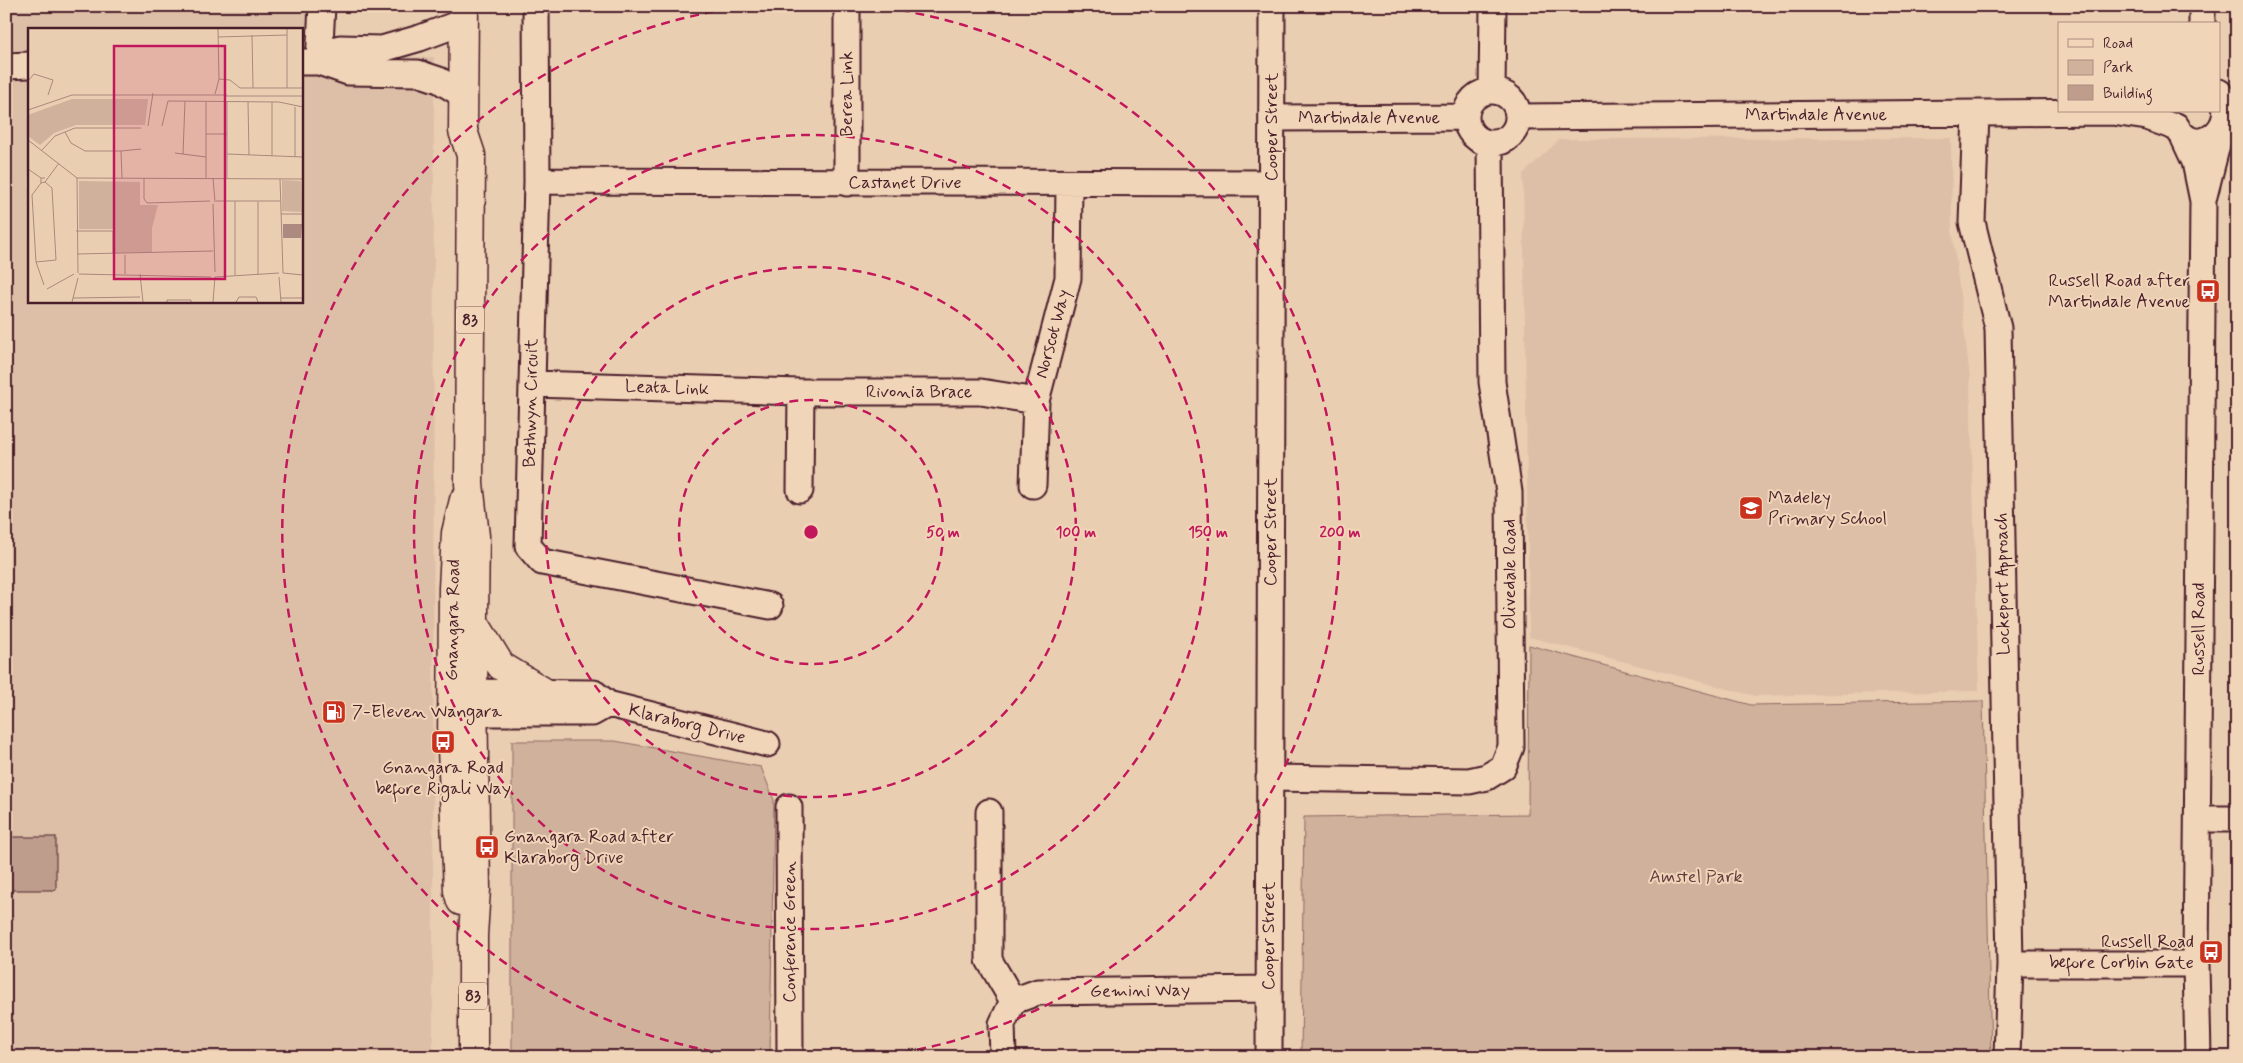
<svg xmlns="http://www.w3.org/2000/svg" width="2243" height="1063" font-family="Mynerve,sans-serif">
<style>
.built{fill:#ddbfa7;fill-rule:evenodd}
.green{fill:#d0b19c;stroke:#8d6864}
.building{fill:#be9d8d;stroke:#4a1f2b}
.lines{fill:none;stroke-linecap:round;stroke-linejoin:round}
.minor-casing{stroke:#4a1f2b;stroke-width:29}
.major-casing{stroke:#4a1f2b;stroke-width:31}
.minor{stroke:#f1d5b8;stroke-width:25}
.major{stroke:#f1d5b8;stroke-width:28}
.ring{fill:none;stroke:#c2185b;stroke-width:2.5;stroke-dasharray:9 6}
.labels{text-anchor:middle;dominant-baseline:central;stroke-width:4;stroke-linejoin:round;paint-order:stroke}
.shield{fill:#f1d5b8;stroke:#7c5655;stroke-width:1}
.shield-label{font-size:16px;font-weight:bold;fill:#4a1f2b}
.street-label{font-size:18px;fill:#4a1f2b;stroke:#f1d5b8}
.poi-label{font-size:18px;fill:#4a1f2b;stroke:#f1d5b8;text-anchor:start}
.park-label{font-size:18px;fill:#653c42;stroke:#f1d5b8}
.inset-road{fill:none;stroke:#aa887c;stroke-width:1}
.view{fill:#c2185b;fill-opacity:0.15;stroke:#c2185b;stroke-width:2.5}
.inset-edge{fill:none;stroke:#4a1f2b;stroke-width:2.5}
.centre{fill:#c2185b;stroke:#f1d5b8;stroke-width:2.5}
.ring-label{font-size:15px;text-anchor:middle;font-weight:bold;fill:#c2185b;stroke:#f1d5b8;stroke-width:4;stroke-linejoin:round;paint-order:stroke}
</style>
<rect width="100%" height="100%" fill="#eaceb2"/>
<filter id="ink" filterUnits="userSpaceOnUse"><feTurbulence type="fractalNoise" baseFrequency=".02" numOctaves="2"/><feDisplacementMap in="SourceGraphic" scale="10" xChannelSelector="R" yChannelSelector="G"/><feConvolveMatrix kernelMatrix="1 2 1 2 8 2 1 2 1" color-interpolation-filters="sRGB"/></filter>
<g filter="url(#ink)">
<path class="built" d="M6,6h330l-2,49 100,2 -1,1000h-427zM29,29h272v272h-272z
M1951,138l1,90 18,150 9,313 -224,5 -226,-59 -6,-463 37,-35z"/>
<path class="green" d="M1529,645l222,60 232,-4 8,356h-690l3,-240 224,-3z
M512,741h103l146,26 13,33 -4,257h-258z"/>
<path class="building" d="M6,837h50v53h-50z"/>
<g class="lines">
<defs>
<path id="minor" d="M536,6l1,175 -9,365 14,16 228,44
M847,6v177
M2202,24v-18
M301,62h18l29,10 70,1 21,7 24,15
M319,62l21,-14 42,1 38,-11 43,-16
M319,62l3,-56
M6,66l23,-1
M1466 117a26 26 0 1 1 52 0a26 26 0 1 1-52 0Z
M1492,91l1,-85
M1976,114l-4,108 26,106 12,636 -3,93
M1519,117l593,-5 35,5 30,11
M1272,118l194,-1
M2176,126c20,37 67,-1 43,-34
M2182,134l13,28 8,39 -7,763 2,93
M537,181l735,2
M2204,196l16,-63
M532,384l269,8h180l55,9
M1033,485l3,-84 32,-123 1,-94
M800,490l1,-98
M452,692l142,1 14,11 159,40
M453,716l21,-3h118l16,-9
M1269,778l200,3 18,-4 16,-10 8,-20 -2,-255 -17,-110 -2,-238
M789,807l1,250
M989,812v148l24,41
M2198,819h39
M2010,964h186
M1003,1057l-1,-33 11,-23 25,-9 230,-3
M1269,1057l3,-1051"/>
<path id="major" d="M464,6l-1,125 8,24 -2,329 6,52 -2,155 3,198 -3,46v122
M474,622l27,44 43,26
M461,901l-3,-10 -6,-143 1,-160 3,-55 8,-33"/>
</defs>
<use href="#minor" class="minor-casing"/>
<use href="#major" class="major-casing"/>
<use href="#minor" class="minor"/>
<use href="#major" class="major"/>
</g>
</g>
<g class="ring">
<circle cx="811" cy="532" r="132"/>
<circle cx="811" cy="532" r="265"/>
<circle cx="811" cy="532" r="397"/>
<path d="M742 1056A529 529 0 0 1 751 6M871 6A529 529 0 0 1 880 1056"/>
</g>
<defs>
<symbol id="bus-square" viewBox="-11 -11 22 22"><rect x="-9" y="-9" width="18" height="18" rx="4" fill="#c8321e" stroke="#f1d5b8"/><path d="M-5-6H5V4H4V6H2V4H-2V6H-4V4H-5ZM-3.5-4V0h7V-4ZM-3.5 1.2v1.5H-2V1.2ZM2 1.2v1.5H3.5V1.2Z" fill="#fff"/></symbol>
<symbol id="school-square" viewBox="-11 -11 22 22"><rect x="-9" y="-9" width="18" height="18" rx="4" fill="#c8321e" stroke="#f1d5b8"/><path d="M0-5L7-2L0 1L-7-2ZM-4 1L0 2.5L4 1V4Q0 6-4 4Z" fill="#fff"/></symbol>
<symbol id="fuel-square" viewBox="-11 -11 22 22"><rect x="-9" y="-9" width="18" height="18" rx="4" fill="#c8321e" stroke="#f1d5b8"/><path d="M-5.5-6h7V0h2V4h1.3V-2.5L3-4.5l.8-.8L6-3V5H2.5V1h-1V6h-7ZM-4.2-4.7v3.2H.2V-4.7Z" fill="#fff"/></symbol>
</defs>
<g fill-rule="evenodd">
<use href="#bus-square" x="2194" y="277" width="28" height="28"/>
<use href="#school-square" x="1737" y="494" width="28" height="28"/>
<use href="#fuel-square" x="320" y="698" width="28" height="28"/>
<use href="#bus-square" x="429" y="728" width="28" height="28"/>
<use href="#bus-square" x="473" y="833" width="28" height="28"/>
<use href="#bus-square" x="2197" y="938" width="28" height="28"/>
</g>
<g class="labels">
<g class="shield">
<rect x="456" y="306.5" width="28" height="27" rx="4"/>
<rect x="459" y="982.5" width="28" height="27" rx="4"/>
</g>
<g class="shield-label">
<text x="470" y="320">83</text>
<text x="473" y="996">83</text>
</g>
<g class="street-label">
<text transform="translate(847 94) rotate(-90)">Berea Link</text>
<text x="1816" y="115">Martindale Avenue</text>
<text x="1369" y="118">Martindale Avenue</text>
<text transform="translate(1272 127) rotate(-90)">Cooper Street</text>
<text x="905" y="183">Castanet Drive</text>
<text transform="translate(1053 334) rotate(-75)">Norscot Way</text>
<text transform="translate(667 388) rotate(2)">Leata Link</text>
<text x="919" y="392">Rivonia Brace</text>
<text transform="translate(531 403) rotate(-89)">Bethwyn Circuit</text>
<text transform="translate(1271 532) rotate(-90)">Cooper Street</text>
<text transform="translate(1510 574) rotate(-90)">Olivedale Road</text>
<text transform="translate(2003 584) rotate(-91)">Lockeport Approach</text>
<text transform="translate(453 620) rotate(-89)">Gnangara Road</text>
<text transform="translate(2199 629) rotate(-90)">Russell Road</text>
<text transform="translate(687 724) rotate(14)">Klaraborg Drive</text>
<text transform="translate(790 932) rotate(-90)">Conference Green</text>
<text transform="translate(1269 936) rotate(-90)">Cooper Street</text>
<text transform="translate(1140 991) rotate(-1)">Gemini Way</text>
</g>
<g class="poi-label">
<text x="2190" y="281" text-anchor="end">Russell Road after<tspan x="2190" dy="21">Martindale Avenue</tspan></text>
<text x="1768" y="498">Madeley<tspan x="1768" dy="21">Primary School</tspan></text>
<text x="352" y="712">7-Eleven Wangara</text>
<text x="443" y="768" text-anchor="middle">Gnangara Road<tspan x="443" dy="21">before Rigali Way</tspan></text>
<text x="504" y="837">Gnangara Road after<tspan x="504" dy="21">Klaraborg Drive</tspan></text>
<text x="2194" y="942" text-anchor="end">Russell Road<tspan x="2194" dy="21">before Corbin Gate</tspan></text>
</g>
<g class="park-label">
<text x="1696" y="877">Amstel Park</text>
</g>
</g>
<g transform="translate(28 28)">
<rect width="275" height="275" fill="#eaceb2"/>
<path d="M44,71h76l-3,26h-69l-22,8 -14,12 -12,-9v-21zM254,152l19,1 1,31 -20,-1zM51,153l61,1v23h18l-6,23v24l-38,1v-24h-35z" fill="#d0b19c"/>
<path d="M255,196h19l-1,14h-18z" fill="#ad8a7f"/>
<path class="inset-road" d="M224,7l1,53M190,9l69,-2M191,51l11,1 10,8h63M0,53l6,-7 19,6 -5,15M259,60v-59M187,66l4,-15 -1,-50M198,68h77M199,74v76M220,74l1,53M244,74v54M267,79v49M0,82l44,-15h155M120,98l5,-33M134,98l6,-25 111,1 24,5M37,104l6,11 14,8h36l1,27M178,106h21M0,112l49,38 1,95M14,122l13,-14 20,-8h66M93,123l20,-2M147,125l31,4M155,126l2,-53M199,126l76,3M0,141l13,9M17,150h-4v5l4,-1 14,-19M49,150l226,1M116,150v21l3,4 63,-2M178,150v-76M185,150l2,24M252,151l3,94M13,155l-9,12 4,67 8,23M188,173h64M230,174v73M185,176l2,68M253,186h22M48,203h37v23M49,226l136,-3M97,227v19M8,234l20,-2 -4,-72 -7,-6M255,245l20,2M51,246l132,3M112,246l3,28M207,247v-74M187,249l64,-4M251,249l2,25M19,261l27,-15M45,270l67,-1M253,270h22M44,274l6,-24M139,274v-2h24v2M185,274l2,-25M208,274l3,-5h17l2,5"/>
<path class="view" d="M86,18h111v233h-111z"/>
<rect width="275" height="275" class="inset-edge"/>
</g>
<circle cx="811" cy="532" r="8" class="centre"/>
<g class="ring-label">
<text x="943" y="537">50 m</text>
<text x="1076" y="537">100 m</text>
<text x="1208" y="537">150 m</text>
<text x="1340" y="537">200 m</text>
</g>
<rect width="2243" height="1063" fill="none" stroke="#f1d5b8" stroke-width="25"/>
<rect x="12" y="12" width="2218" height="1038" fill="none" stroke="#4a1f2b" stroke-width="2" filter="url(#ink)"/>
<rect x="2058" y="22" width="162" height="90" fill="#f1d5b8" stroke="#ae8c80"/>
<rect x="2068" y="39" width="25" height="8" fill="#f1d5b8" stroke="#ae8c80"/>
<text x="2103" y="48" font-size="15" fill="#4a1f2b">Road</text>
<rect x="2068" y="60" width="25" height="15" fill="#d0b19c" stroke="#ae8c80"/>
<text x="2103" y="72" font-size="15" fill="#4a1f2b">Park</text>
<rect x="2068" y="85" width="25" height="15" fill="#be9d8d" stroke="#ae8c80"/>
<text x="2103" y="98" font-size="15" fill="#4a1f2b">Building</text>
</svg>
